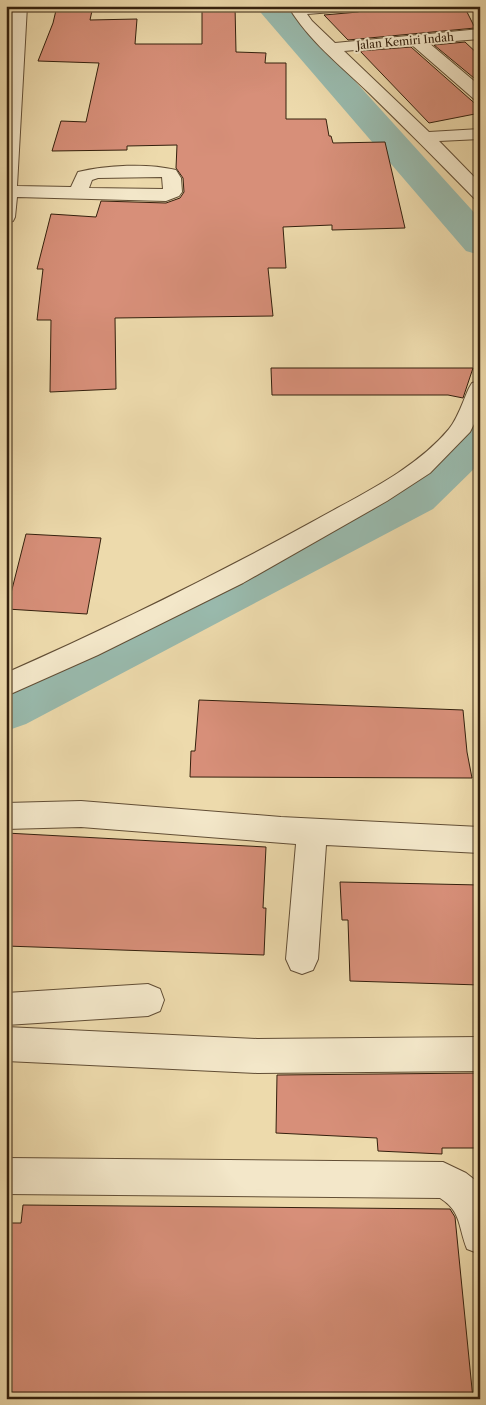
<svg xmlns="http://www.w3.org/2000/svg" width="486" height="1405" font-family="'Libre Caslon Text',serif">
<style>
.lines{fill:none;stroke-linecap:round;stroke-linejoin:round}
.river{fill:#99baad;fill-rule:evenodd}
.building{fill:#d78f79;stroke:#34200d}
.minor-casing{stroke:#624e35;stroke-width:2}
.minor{fill:#f3e7c9;fill-rule:evenodd}
.labels{text-anchor:middle;dominant-baseline:central;stroke-width:4;stroke-linejoin:round;paint-order:stroke}
.far-street-label{font-size:11px;fill:#34200d;stroke:#f3e7c9}
</style>
<rect width="100%" height="100%" fill="#eddaac"/>
<filter id="stains"><feTurbulence type="fractalNoise" baseFrequency=".004" numOctaves="4"/><feColorMatrix values="0 0 0 0 .2 0 0 0 0 .09 0 0 0 0 .02 0 0 0 .5 -.17"/></filter>
<radialGradient id="worn" r=".72"><stop offset=".6" stop-color="#630" stop-opacity="0"/><stop offset="1" stop-color="#630" stop-opacity=".3"/></radialGradient>
<g class="lines">
<path class="river" d="M255,6h32l193,213v36l-14,-4z
M480,420v43l-47,46 -407,215 -20,7v-49l393,-197 65,-61z"/>
</g>
<path class="building" d="M57,6h36l-3,14 47,-1 -2,25h67v-38h33l1,46 30,1 -1,10h21v56h40l3,17h2l2,7 52,-1 20,86 -73,2v-5l-49,2 3,41h-18l5,48 -158,2 1,71 -66,3 1,-72h-14l6,-51h-6l14,-55 45,3 5,-16 65,2 14,-5 4,-6 -1,-14 -7,-10 1,-23 -50,1v4l-75,1 9,-30 25,1 13,-59 -61,-2 15,-38z
M402,6h62l11,22 -127,12 -24,-25 34,-3 8,-4z
M465,42l15,14v27l-46,-38z
M411,47l69,61v5l-51,10 -69,-72z
M271,368h202l-10,30 -15,-3h-176z
M26,534l75,4 -14,76 -80,-5z
M199,700l264,10 4,42 5,26 -282,-1 1,-26h4z
M6,833l260,14 -3,61h3l-2,47 -258,-9z
M340,882l140,3v100l-130,-4 -2,-61h-6z
M480,1073v75h-38v6l-64,-3 -1,-13 -101,-5 1,-58z
M23,1205l427,4 5,8 18,182h-467v-176h15z"/>
<g class="lines">
<defs>
<path id="minor" d="M12,6h15l-10,180 54,1 7,-15c28,-7 70,-9 98,-2l5,8 1,14 -3,4 -13,5 -149,-4 -2,20 -2,4 -7,2v-134zM162,177l1,12 -74,-1 3,-8 6,-2z
M288,6h77l-2,3 -5,1 -51,4 5,7 23,22 145,-14v10l-51,4 51,43v14l-6,-1 -62,-54 -68,6 85,81 51,-3v10l-41,2 41,42v16l-6,-1c-35,-36 -70,-71 -106,-106 -28,-27 -60,-52 -80,-86z
M480,381v31l-10,20 -40,41 -43,28 -144,82 -145,72 -92,41v-23c104,-46 206,-96 306,-151 46,-26 103,-52 137,-93 9,-11 14,-28 20,-41l3,-5z
M81,801l200,16 199,10v26l-154,-8 -8,114 -5,11 -11,4 -11,-4 -5,-11 10,-115 -215,-17 -75,2v-26z
M148,984l12,5 4,11 -4,11 -12,5 -142,9v-32z
M6,1027l251,12 223,-2v34l-223,2 -251,-12z
M6,1158l437,4 23,11 14,11v70l-13,-5c-9,-22 -5,-37 -27,-51l-434,-4z"/>
</defs>
<use href="#minor" class="minor-casing"/>
<use href="#minor" class="minor"/>
</g>
<g class="labels">
<g class="far-street-label">
<text transform="translate(405 41) rotate(-5)">Jalan Kemiri Indah</text>
</g>
</g>
<rect width="486" height="1405" fill="none" stroke="#eddaac" stroke-width="25"/>
<rect x="8" y="8" width="471" height="1390" fill="none" stroke="#34200d" stroke-width="2.5"/>
<rect x="12" y="12" width="461" height="1380" fill="none" stroke="#34200d"/>
<rect width="100%" height="100%" filter="url(#stains)"/>
<rect width="100%" height="100%" fill="url(#worn)"/>
</svg>
